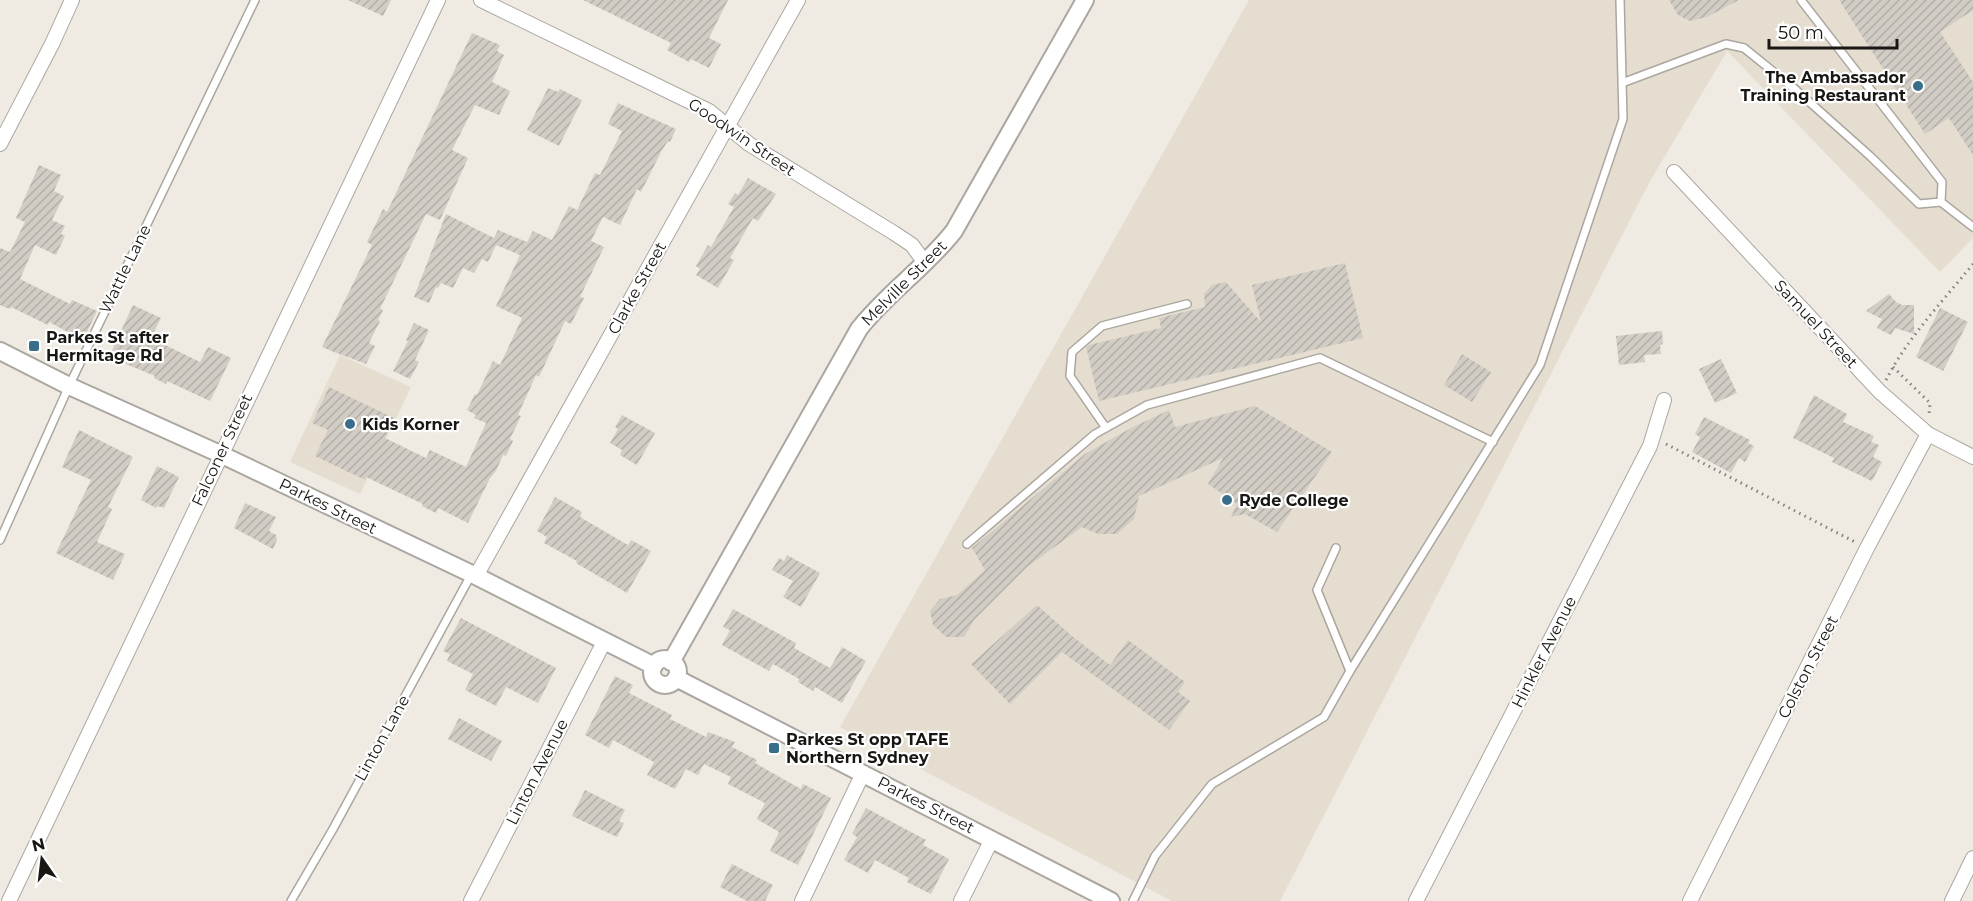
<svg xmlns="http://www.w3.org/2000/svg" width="1973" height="901" font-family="Montserrat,sans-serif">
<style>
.built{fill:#e5ddcf}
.building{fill:url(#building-hatch)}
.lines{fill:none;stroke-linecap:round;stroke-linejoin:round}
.service-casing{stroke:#aba7a0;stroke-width:10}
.minor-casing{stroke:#aba7a0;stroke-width:16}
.tertiary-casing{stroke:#aba7a0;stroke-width:20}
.path{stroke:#84817c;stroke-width:3;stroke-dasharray:1.5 4.5;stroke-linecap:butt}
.service{stroke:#fff;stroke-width:7}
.minor{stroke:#fff;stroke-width:14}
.tertiary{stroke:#fff;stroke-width:16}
.poi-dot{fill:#396e8a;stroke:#fff;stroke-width:2}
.labels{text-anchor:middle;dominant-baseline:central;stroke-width:4.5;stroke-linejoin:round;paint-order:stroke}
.poi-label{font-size:16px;font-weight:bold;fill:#181714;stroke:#fff;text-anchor:start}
.street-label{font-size:16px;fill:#181714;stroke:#fff}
</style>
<defs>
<pattern id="building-hatch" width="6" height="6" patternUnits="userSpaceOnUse" patternTransform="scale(1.5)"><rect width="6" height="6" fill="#d1cdc5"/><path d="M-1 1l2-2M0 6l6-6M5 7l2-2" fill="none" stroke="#b3afa8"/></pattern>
</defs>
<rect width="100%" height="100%" fill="#efebe3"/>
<path class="built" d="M1249,0h724v238l-33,34 -213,-221 -78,132 -369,718h-108l-332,-174z
M340,355l71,32 -51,107 -70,-32z"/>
<path class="building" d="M348,0h43l-8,16z
M583,0h145l-19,38 12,6 -12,24 -18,-9 -2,3 -22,-12 4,-7z
M1669,0h70l-32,17 -17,4 -12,-6z
M1839,0h134v10l-33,22 33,50v73l-24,-37 -24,16z
M472,33l28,12 -3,6 7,4 -12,27 18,9 -11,24 -24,-10 -23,45 16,8 -28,62 -14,-6 -46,95 3,1 -5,10 2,1 -11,22 6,3 -9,18 -32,-12 -12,-5 50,-102 -5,-3 16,-33 4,3z
M548,88l10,4 2,-3 22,11 -23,46 -32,-16z
M618,103l58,26 -6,13 -2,-1 -6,9 -21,42 -4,-3 -17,36 -17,-8 -12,24 13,6 -24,50 4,1 -13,26 -6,-3 -26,56 -3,-2 -18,40 3,1 -11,23 3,2 -7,15 -3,-1 -7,16 -6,7 -22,45 -30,-15 -2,5 -14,-7 1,-2 -57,-27 -1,3 -50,-24 13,-26 -16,-7 17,-36 65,31 -9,20 41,20 4,-8 36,17 20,-44 -12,-5 2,-3 -9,-5 8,-16 2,1 16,-34 7,4 22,-47 -26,-12 24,-51 -24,-10 -8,17 -6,-3 -8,14 -11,-5 -10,20 -12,-5 -3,5 -2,-1 -7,16 -15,-6 32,-83 48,24 4,-8 29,12 6,-11 19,9 17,-34 8,4 18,-37 5,2 22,-44 -14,-7z
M39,165l22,10 -7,16 10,5 -12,24 13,6 -4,8 4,2 -9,19 -21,-10 -15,34 50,25 2,-4 25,11 -14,29 -34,-18 -1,3 -37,-18 -1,2 -10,-4v-57l10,4 15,-30 -9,-4z
M748,178l28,16 -18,27 -5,-3 -23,40 4,2 -16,28 -22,-13 4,-6 -4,-3 12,-21 3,2 23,-40 -6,-3 7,-11 3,2z
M1345,263l18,75 -264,63 -13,-54 3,-2 72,-17 -2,-10 46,-11 -1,-13 8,-9 14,-3 35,40 -9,-37z
M1889,294l7,8 6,3h12v29l-19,-6 -4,7 -14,-7 5,-9 -16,-8z
M133,305l28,13 -10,20 49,24 8,-15 23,11 -21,43 -43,-20 -1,3 -12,-6 1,-2 -46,-19z
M1940,308l28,14 -25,49 -27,-14z
M414,323l15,7 -14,30 4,2 -9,17 -17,-8 15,-30 -2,-1z
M1662,331l1,13 -3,1 1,9 -17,1 1,7 -26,3 -3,-29z
M1462,354l29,18 -19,30 -28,-17z
M1721,359l16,34 -22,10 -16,-34z
M1814,395l33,19 -4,8 31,14 -3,6 8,3 -6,12 9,5 -10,19 -40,-19 2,-4 -41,-20z
M1255,406l77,46 -55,80 -32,-18 -14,3 6,-13 -29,-20 15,-26 -84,38 -5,23 -17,15h-19l-16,-7 -55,40 -53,53 -10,17h-18l-13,-12 -3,-14 10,-12 17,-4 28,-25 -13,-22 113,-94 46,-26 38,-18 6,17z
M622,415l33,18 -18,32 -17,-10 2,-5 -12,-7 8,-14 -3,-2z
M1704,417l46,23 -2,3 6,3 -9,16 -6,-4 -8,15 -39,-21 8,-15 -5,-3z
M79,430l54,27 -25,50 4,2 -15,33 28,12 -12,26 -57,-27 35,-73 -29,-13z
M157,466l22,11 -15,31 -6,-2 -2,2 -15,-8z
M555,497l27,15 -2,5 48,28 3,-5 20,11 -24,42 -51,-30 1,-2 -33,-18 3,-6 -10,-6z
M245,503l31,14 -7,14 7,4 1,5 -4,9 -39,-21z
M787,555l33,18 -19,34 -18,-10 10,-16 -21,-11 7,-12 5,3z
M1037,605l36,32 37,28 18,-25 57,42 -7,10 12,9 -21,29 -107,-78 -52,52 -39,-40z
M733,609l63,34 -2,5 36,20 12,-21 24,14 -24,42 -27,-16 -2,4 -15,-9 1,-3 -26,-15 -4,7 -47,-26 8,-15 -7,-3z
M461,618l95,50 -18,35 -32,-16 -10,19 -31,-16 8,-16 -26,-13 3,-7 -7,-3z
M615,676l18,9 -4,8 43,22 -2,4 36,18 2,-5 27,10 -3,5 25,13 -2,3 46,26 2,-5 28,14 -33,67 -28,-14 9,-19 -22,-13 8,-16 -37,-19 3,-7 -27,-13 -6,11 -12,-6 -11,20 -28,-14 7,-13 -41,-22 -4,8 -24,-13z
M459,718l43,23 -11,20 -43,-22z
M585,790l40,20 -6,11 5,2 -7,14 -45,-21z
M866,808l60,32 -3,5 26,14 -18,35 -24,-12 2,-4 -34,-18 -7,13 -24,-13 13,-23 -5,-3z
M732,864l41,21 -8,16h-18l-27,-14z"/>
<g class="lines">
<defs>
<path id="service" d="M1801,0l141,182 -1,20
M1622,83l104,-39 18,4 52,42 74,66 49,48 22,-2 32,25
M1106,428l-36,-52 2,-24 30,-26 85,-22
M0,540l69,-154 186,-386
M967,544l128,-110 52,-29 173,-47 173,84
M1336,548l-19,42 33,81
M291,901l42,-72 138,-254
M1133,901l22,-45 57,-72 112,-67 26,-46 190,-306 83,-246 -3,-119"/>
<path id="minor" d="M481,0l228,111 40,33 145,89 18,12 13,18
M0,144l52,-100 20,-44
M1674,172l206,220 48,42 45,23
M476,576l322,-576
M9,901l429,-901
M471,901l133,-259
M802,901l61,-128
M961,901l31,-62
M1416,901l234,-455 14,-46
M1690,901l177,-353 61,-114
M1952,901l21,-43"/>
<path id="tertiary" d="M0,351l69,35 151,68 256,122 178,90
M652 672a13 13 0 1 1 26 0a13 13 0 1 1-26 0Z
M671,662l188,-333c28,-36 67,-62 95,-98l131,-231
M676,678l435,223"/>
</defs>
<use href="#service" class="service-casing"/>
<use href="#minor" class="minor-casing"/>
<use href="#tertiary" class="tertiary-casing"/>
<path class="path" d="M1893,367l37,36 -1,12
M1886,380c22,-43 57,-79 87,-116
M1666,444l189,98"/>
<use href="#service" class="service"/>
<use href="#minor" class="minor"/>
<use href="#tertiary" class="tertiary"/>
</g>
<g class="poi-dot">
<circle cx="1918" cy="86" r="6"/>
<rect x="28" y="340" width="12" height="12" rx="3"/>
<circle cx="350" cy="424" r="6"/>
<circle cx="1227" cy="500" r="6"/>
<rect x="768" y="742" width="12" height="12" rx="3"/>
</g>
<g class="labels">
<g class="poi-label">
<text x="1906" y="77" text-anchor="end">The Ambassador<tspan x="1906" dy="18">Training Restaurant</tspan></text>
<text x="46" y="337">Parkes St after<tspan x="46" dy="18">Hermitage Rd</tspan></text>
<text x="362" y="424">Kids Korner</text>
<text x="1239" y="500">Ryde College</text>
<text x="786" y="739">Parkes St opp TAFE<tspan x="786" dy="18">Northern Sydney</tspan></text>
</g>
<g class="street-label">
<text transform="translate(742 137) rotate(34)">Goodwin Street</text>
<text transform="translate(125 269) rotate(-64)">Wattle Lane</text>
<text transform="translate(904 283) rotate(-45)">Melville Street</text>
<text transform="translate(637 288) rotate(-61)">Clarke Street</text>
<text transform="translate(1816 324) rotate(47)">Samuel Street</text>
<text transform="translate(222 450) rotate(-65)">Falconer Street</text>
<text transform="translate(328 506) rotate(26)">Parkes Street</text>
<text transform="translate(1544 652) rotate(-63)">Hinkler Avenue</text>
<text transform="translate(1808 667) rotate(-63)">Colston Street</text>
<text transform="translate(382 738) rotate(-61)">Linton Lane</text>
<text transform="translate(537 772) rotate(-63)">Linton Avenue</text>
<text transform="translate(926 805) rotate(27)">Parkes Street</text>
</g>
</g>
<g transform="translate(42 859) rotate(346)" stroke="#ffffff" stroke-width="4.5" paint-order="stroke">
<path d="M0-4.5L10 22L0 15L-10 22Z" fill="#181714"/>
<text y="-9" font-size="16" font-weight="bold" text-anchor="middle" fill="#181714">N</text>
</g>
<path d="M1769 39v9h128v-9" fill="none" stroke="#181714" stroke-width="3"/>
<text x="1778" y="39" font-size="18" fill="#181714" stroke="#ffffff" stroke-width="4.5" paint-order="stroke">50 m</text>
</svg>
